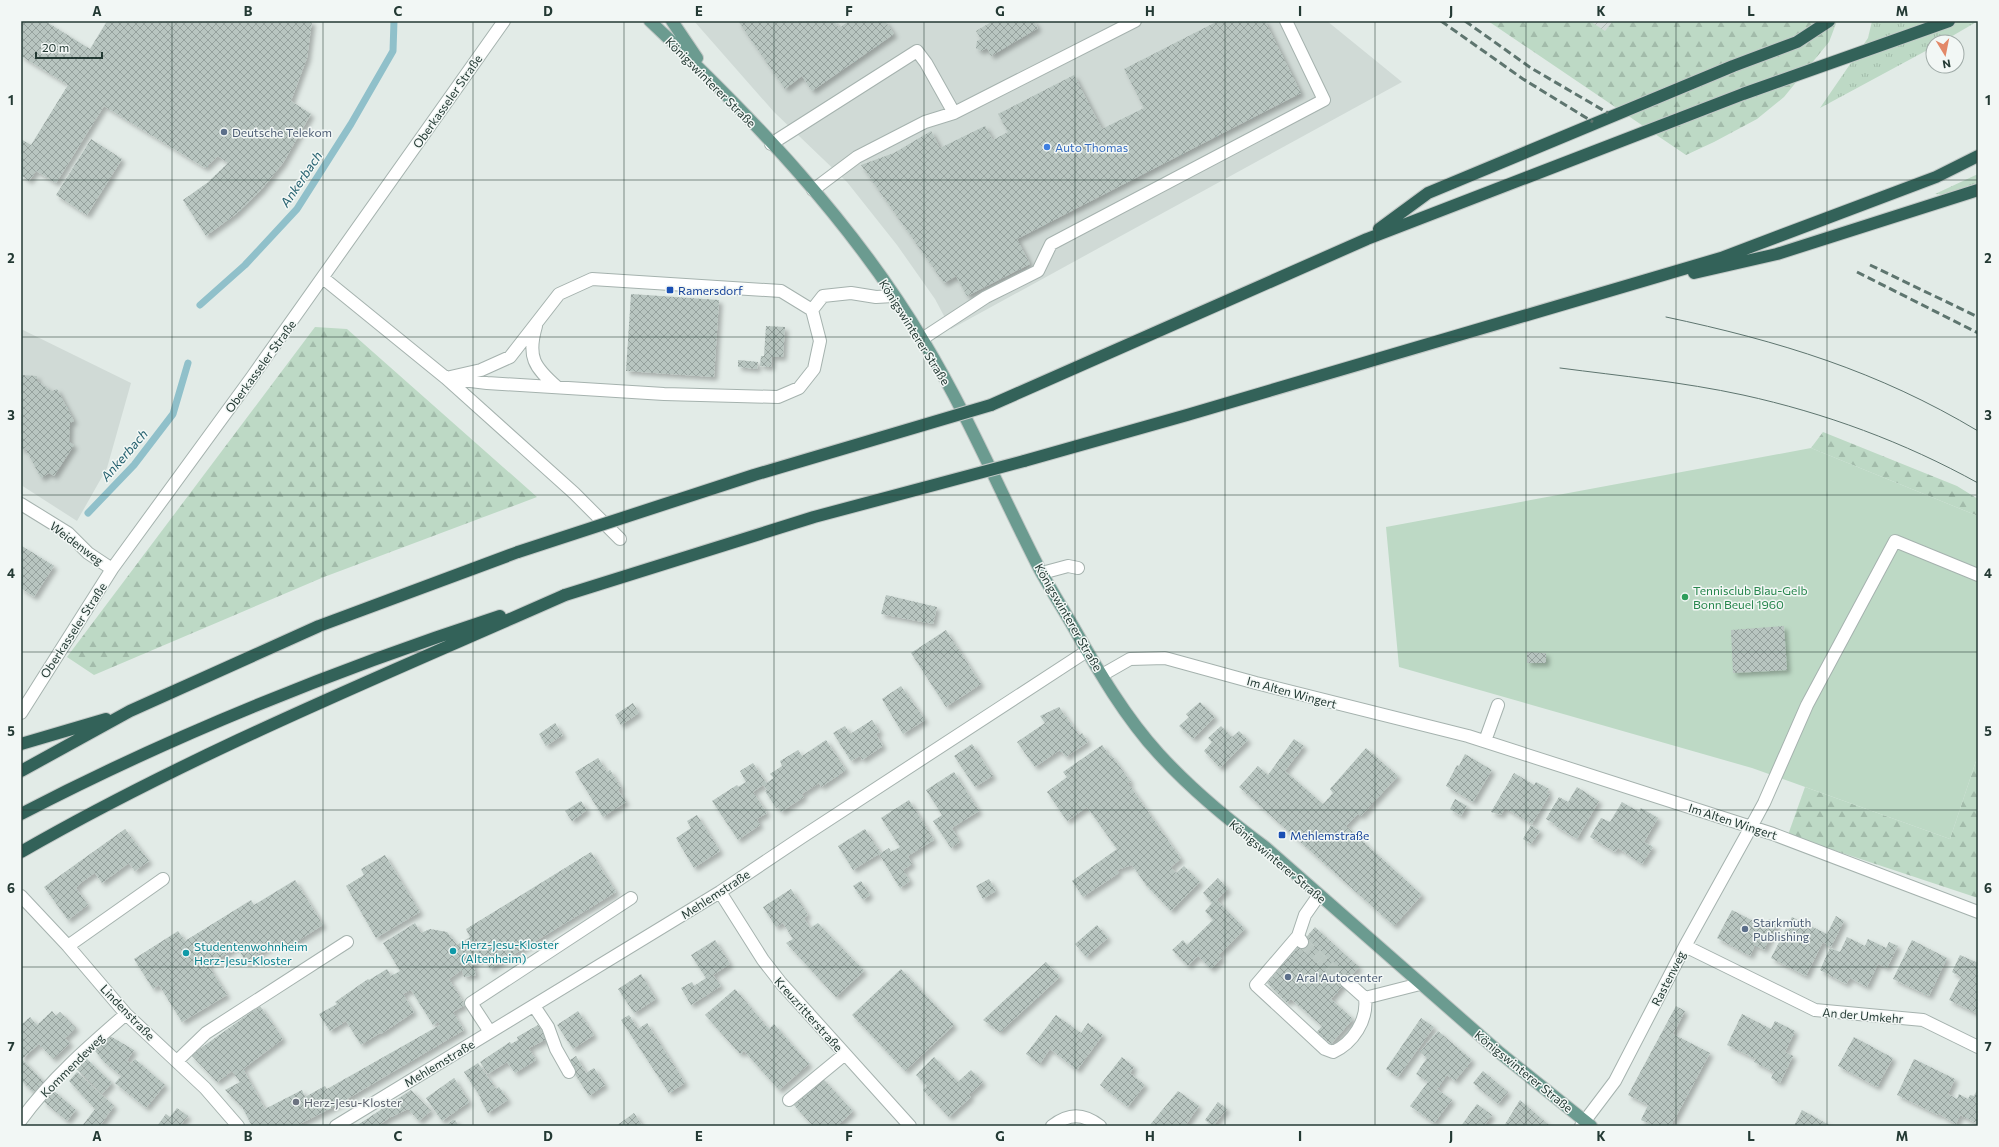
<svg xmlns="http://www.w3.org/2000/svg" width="1999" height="1147" font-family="Commissioner,sans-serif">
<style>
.built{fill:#d0dad6}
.industrial{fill:url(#industrial-furrows)}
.grass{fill:url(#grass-tufts)}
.forest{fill:url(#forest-firs)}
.garden{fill:#bdd9c5}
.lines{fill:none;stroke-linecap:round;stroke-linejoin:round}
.stream{stroke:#90c0ca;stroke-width:7}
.building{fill:url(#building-cross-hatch);filter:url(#shadow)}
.minor-tunnel{stroke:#bcc8c3;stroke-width:12;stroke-dasharray:12 6;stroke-linecap:butt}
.minor-casing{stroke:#a5b2ae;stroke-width:14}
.major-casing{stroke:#c2c8c6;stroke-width:14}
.highway-casing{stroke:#c2c8c6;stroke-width:14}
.minor{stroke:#fff;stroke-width:12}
.major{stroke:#6b9b90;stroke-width:12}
.highway{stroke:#336259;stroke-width:12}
.tram{stroke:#5e756f;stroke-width:1}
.rail{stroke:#5e756f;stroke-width:3;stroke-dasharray:8 4;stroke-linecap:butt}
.highway-bridge-casing{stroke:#c2c8c6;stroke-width:14;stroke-linecap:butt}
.highway-bridge{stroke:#336259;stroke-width:12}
.grid{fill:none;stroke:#243a34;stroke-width:1;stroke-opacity:0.55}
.service-dot{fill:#5c6f8a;stroke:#f2f7f5;stroke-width:1.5}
.shop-dot{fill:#3f7fe0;stroke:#f2f7f5;stroke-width:1.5}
.transit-dot{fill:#1a4fb4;stroke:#f2f7f5;stroke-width:1.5}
.leisure-dot{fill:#2e9e5b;stroke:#f2f7f5;stroke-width:1.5}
.culture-dot{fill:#0f9aa8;stroke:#f2f7f5;stroke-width:1.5}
.worship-dot{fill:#6b7280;stroke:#f2f7f5;stroke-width:1.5}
.labels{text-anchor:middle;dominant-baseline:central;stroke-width:3;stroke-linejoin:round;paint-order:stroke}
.street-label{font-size:12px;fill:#243a34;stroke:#f2f7f5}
.service-label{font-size:12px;fill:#4e5e75;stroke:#f2f7f5;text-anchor:start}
.shop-label{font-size:12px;fill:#366cbe;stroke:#f2f7f5;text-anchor:start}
.transit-label{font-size:12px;fill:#164399;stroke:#f2f7f5;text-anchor:start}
.leisure-label{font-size:12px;fill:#27864d;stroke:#f2f7f5;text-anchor:start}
.culture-label{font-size:12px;fill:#0d838f;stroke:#f2f7f5;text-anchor:start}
.worship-label{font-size:12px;fill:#5b616d;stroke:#f2f7f5;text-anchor:start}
.water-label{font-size:13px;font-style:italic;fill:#25616f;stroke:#f2f7f5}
.neatline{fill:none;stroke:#243a34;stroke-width:1.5}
.grid-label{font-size:13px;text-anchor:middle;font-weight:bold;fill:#243a34}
</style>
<defs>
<pattern id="industrial-furrows" width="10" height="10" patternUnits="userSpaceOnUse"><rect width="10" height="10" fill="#d0dad6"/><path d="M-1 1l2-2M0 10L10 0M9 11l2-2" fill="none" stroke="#b2bcb8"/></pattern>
<pattern id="grass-tufts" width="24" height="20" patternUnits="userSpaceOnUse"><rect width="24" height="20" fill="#bdd9c5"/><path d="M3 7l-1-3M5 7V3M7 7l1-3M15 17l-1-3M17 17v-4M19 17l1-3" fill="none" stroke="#a2bbaa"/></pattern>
<pattern id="forest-firs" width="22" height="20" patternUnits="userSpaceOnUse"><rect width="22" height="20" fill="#bdd9c5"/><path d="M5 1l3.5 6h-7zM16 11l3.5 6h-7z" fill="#a2bbaa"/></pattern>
<pattern id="building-cross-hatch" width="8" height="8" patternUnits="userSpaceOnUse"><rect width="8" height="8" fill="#b8c5c0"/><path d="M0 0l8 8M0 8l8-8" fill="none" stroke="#95a19d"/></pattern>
<filter id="shadow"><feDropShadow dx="3.5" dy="3.5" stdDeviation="2" flood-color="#0004"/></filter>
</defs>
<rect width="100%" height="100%" fill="#e2ebe7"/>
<path class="built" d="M694,21h633l75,61 -451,247 -16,-30 -38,-54 -50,-63 -73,-70z
M21,329l110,54 -24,85 -30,53 -56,-36z"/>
<path class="industrial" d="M1590,21h23l-8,11z"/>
<path class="grass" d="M1872,21h106l-36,21h-9v5l-113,61 48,-70z
M1978,174v23l-43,-3z"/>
<path class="forest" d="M1488,21h102l15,10 8,-10h224l-8,21 -45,55 -27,22 -43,23 -28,13z
M315,327l32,2 190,168 -213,80 -230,98 -27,-18z
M1823,432l134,54 21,13v17l-167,-68z
M1978,755v143l-190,-63 17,-48 145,52z"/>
<path class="garden" d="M1811,448l167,68v239l-28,84 -198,-71 -353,-101 -13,-140z"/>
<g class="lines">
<path class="stream" d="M200,305l45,-40 52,-56 54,-85 42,-73 1,-30
M88,513l46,-48 39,-51 15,-51"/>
</g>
<path class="building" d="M21,21h24l45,28 17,-28h205l-5,37 -16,43 20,13 -28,49 -22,27 -25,24 -30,22 -23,-36 24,-17 21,-20 -10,-7 -13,12 -101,-62 -48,77 -20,-12 -7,10 -8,-6v-36l10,6 37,-60 -47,-29z
M738,21h96l5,7 10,-7h36l9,13 -82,57 -10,-15 -17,13z
M993,21h41l4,7 -47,28 -4,-8 -6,3 -5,-3 1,-7 4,-2 -5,-8z
M1218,21h47l36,72 -284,146 13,25 -63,32 -11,-20 -12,7 -83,-118 33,-12 37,-22 9,17 45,-22 8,14 15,-8 -10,-18 76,-39 28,54 42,-21 -20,-39z
M91,139l31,20 -35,56 -31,-20z
M631,294l88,6 -5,77 -88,-6z
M766,326l19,1 -2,30h-11l-1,10 -11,-1 1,-10h3z
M738,360l20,2 -1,7 -19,-2z
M21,375l16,1v5l15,10 5,-2 17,32 -4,2 -1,19 5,3 -20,31 -5,-3 -8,5 -16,-30 -4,2z
M22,546l32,20 -20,31 -13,-9z
M886,595l51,12 -4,17 -52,-10z
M1784,626l3,44 -54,3 -2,-43z
M946,630l35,54 -35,23 -35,-54z
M1527,652l19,1v10h-19z
M901,686l24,34 -22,14 -21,-35z
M1200,702l15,15 -22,22 -14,-13 10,-9 -3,-3z
M633,703l6,10 -18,12 -6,-10z
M1059,707l20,28 3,-2 6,9 -22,15 -6,-7 -25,17 -18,-25 28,-19 -5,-7z
M872,720l8,12 -4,2 7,12 -21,14 -2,-4 -9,5 -18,-28 12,-7 5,8z
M555,723l8,12 -17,11 -7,-12z
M1221,726l11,11 7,-6 9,9 -28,28 -16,-17 8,-9 -4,-4z
M1294,739l10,7 -19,25 38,33 10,-11 -3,-4 36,-41 32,28 -37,40 -3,-2 -12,12 76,69 -28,31 -155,-139 19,-21 10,9z
M826,740l20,30 -25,17 -2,-4 -17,11 2,3 -23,15 -3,-5 -2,1 -11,-17 2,-1 -4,-5 -10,7 14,21 -10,6 3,6 -22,15 -26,-39 25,-16 1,2 8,-5 -6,-11 13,-8 13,20 8,-5 -4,-4 12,-8 -2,-5 18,-11 4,6z
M972,744l21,32 -18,11 -21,-31z
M1102,745l8,11 1,-1 20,27 -3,1 53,76 -10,8 5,6 8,-7 16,16 -29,29 -25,-26 -14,-20 -15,5 2,3 -36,24 -11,-16 45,-32 -30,-42 -20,14 -20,-29 20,-15 -4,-5z
M1465,754l27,16 -19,32 -27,-16 11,-21 2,1z
M598,758l9,14 3,-2 11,18 -3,2 8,12 -23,15 -28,-45z
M954,772l25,39 -27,17 8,14 -9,6 -18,-27 9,-6 -16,-25z
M1514,773l20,12 2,-3 13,7 -2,4 3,1 -18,30 -27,-16 -4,7 -10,-3z
M1577,787l22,14 -22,38 -23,-14 1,-1 -9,-5 13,-22 9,5z
M1455,799l12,7 -6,10 -11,-7z
M909,800l25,40 -26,16 4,8 -9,6 7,11 -10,7 -21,-34 -26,16 -15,-24 27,-17 16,24 8,-5 2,4 9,-5 -19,-29z
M581,801l6,9 -15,11 -7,-10z
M1622,802l17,10 2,-4 17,10 -14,24 9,5 -11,17 -24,-16 -3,4 -25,-15 11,-19 9,4z
M697,815l23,36 -26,17 -18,-30 15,-10 -4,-7z
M1531,825l9,6 -9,13 -8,-5z
M125,829l24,32 -14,10 -6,-8 -27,20 -7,-10 -13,9 -6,6 12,17 -20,15 -24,-33z
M591,852l25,40 -126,77 -7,-11 -10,6 3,11 -12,2 -2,-7 -13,9 16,26 -12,7 11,18 -127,75 -41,21h-44l-10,-19 -17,-17 15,-8 -8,-11 -15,11 -26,-27 69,-49 23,33 -40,30 22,40 37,-19 3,7 20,-11 2,3 113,-64 -2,-3 -5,3 -22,-35 -8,4 11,18 -33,22 -1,-1 -19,12 -15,-24 -16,10 -11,-17 18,-10 -2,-2 33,-23 1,1 18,-11 4,7 9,-5 -17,-28 32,-20 6,10 9,-4 17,3 10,13 13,-8 -4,-8z
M385,855l35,57 -44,26 -30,-52 18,-11 -3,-6z
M1218,878l10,11 -11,11 28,29 -26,26 3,3 -11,11 -13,-13 -10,10 -16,-16 11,-10 4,5 26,-25 -8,-9 7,-8 -9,-10z
M989,879l7,12 -13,8 -7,-13z
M295,880l28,45 -35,22 -5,-8 -37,23 -9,-15 -29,18 19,30 -45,27 -23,-37 -6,4 -19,-30 44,-28 7,10 66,-41 3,5z
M861,881l9,14 -7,5 -10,-14z
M791,889l17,26 -4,3 6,10 8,-5 46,48 -28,26 -50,-54 7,-4 -10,-16 -7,4 -13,-20z
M1732,910l33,17 4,-8 9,4 -14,27 -9,-5 -5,11 -33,-18z
M1836,916l8,5 -13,26 -8,-5 -17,34 -35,-18 21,-41 35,17z
M1097,925l11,13 -22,19 -11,-13z
M1315,927l44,40 -28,32 22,20 -22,25 -14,-12 5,-6 -31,-27 -4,4 -20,-20z
M1847,937l18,9 3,-7 18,9 3,-6 9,4 -11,22 -9,-4 -11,23 -17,-9 -4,6 -26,-14 10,-22 10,4z
M715,940l15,24 -17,11 8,11 -30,19 -10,-17 11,-6 2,4 12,-8 -15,-23z
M1912,940l35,18 -18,38 -36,-17z
M1960,955l18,8v51l-29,-14 12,-23 -9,-5z
M1046,962l14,15 -60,55 -17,-12z
M901,969l53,56 -49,46 -53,-56z
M641,974l15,25 -22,14 -16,-24z
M735,989l34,40 5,-5 35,40 -30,26 -35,-39 -4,3 -35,-39z
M1676,1006l9,5 -12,23 37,19 -39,73h-17l-13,-6 7,-15 -20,-10z
M52,1011l4,5 4,-4 16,16 -11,10 5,5 -17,16 -14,-15 -17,15 22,23 -11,10 -12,-12v-55l9,-8 7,8z
M578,1011l16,24 -21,14 -16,-24z
M1742,1014l29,15 4,-8 20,10 -10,21 8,4 -13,27 -9,-5 3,-6 -20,-10 2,-3 -29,-14z
M629,1015l9,14 9,-6 38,60 -16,10 -48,-73z
M1056,1015l25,18 7,-10 15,12 -26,35 -27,-21 -10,15 -14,-10z
M1421,1018l13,9 -36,50 -12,-8z
M538,1025l7,11v4l-16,8 7,12 -21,13 -8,-11 -19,12 -8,-12 30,-20 1,2 7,-4 -1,-3z
M1438,1031l34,29 -17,21 -8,-6 -10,14 15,11 -18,23 -24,-17 18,-24 -12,-8 11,-16 -7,-6z
M110,1036l24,14 -7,11 4,2 4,-4 30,26 -19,23 -31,-25 6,-7 -17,-14 -9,-11z
M1854,1037l39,21 -16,29 -39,-21z
M576,1056l10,17 8,-5 11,17 -16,11 -22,-34z
M934,1057l24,25 13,-12 12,12 -14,13 2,2 -22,20 -26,-27 4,-4 -11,-11z
M1122,1057l12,10 -4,6 15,12 -17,22 -28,-22z
M87,1059l25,24 -10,11 -25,-25z
M1914,1059l41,20 -7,15 9,5 2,-5 9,5 2,-4 4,1 4,-8v36l-18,-9 -4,9 -17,-10 -1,1 -41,-20z
M478,1063l18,26 3,-2 9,13 -20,13 -8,-14 1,-1 -17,-26z
M1483,1071l25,21 -10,12 -25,-21z
M77,1072l37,34 -14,20h-18l13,-17 -26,-28z
M454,1078l15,24 -27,19 -16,-23z
M822,1078l31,33 -16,15h-24l-20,-22z
M53,1090l23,20 -9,11 -24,-20z
M411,1090l20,21 -12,10 -11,-12 -19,9 -11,8h-22z
M1178,1091l21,15 -14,20h-36z
M1520,1100l30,26h-46z
M1218,1102l9,7 -14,17 -8,-6z
M1477,1104l15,11 -8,11h-23z
M177,1108l11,8 -8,10h-23l9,-12 4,3z
M1802,1110l29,16h-37z
M634,1113l8,12 -2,1h-24z
M452,1120h3l4,6h-13z"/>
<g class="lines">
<path class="minor-tunnel" d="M1302,942l44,39"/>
<defs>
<path id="minor" d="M771,144l146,-93 9,12 28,50
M813,190l44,-33 68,-35 29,-9 181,-92
M323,278l123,100 128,115 46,46
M592,279l189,12 31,19 8,31 -6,28 -15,19 -21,9 -114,-3 -177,-11 -41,-5 35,-8 29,-13 49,-63z
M812,310l11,-14 28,-3 25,4 17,-1
M536,326c-9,31 -2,41 21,61
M922,339l64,-42 52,-26 13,-27 273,-144 -38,-79
M21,504l47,29 20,20 24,16
M1042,573l26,-7 10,2
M1102,675l28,-16 35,-1 91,25 212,53 305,98 205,78
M21,713l91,-144 140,-192 252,-356
M1485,741l13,-36
M720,892l43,68 18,23 129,143
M21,896l47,50 58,68 79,74 33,38
M1298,936l-42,49 69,64 8,3c20,-9 35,-32 32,-54
M1302,942l-4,-6 7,-21 14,-20
M68,946l95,-67
M1685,946l130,64 108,10 55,27
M1346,981l19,17 55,-14
M534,1006l14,21 8,22 13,23
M490,1032l-19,-29 160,-105
M177,1061l29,-28 141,-91
M789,1100l56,-46
M21,1120c29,-40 68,-74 105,-106
M336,1126l384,-234 82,-55 285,-186
M1052,1126c17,-13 31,-13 48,0
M1581,1126l34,-45 70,-135 66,-119 13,-24 43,-98 88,-164 83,34"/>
<path id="major" d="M650,21c102,96 202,200 274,321 44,73 77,152 116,228 11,20 23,39 34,58 25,44 51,89 85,126 32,35 68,65 106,93l235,206 91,73
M672,21l25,37"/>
<path id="highway" d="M1379,229l49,-36 305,-127 64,-24 32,-21
M1694,273l83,-19 201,-64
M991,405l376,-166 376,-145 206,-73
M1024,461l163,-46 534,-157 215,-81 42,-21
M21,744l85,-25
M21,771l109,-60 189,-85 199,-74
M21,814c154,-80 314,-144 479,-198
M21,852c174,-100 361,-176 544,-257"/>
</defs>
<use href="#minor" class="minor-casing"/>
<use href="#major" class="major-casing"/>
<use href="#highway" class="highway-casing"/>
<use href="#minor" class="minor"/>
<use href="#major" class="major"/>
<use href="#highway" class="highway"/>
<path class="tram" d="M1666,317c113,24 212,54 312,114
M1560,368c61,8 123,14 183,27 82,18 161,47 235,88"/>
<path class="rail" d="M1441,21l82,58 70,43
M1465,21l66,47 77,45
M1870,265l108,52
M1857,272l121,61"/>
<defs>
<path id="highway-bridge" d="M518,552l236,-77 237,-70
M565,595l249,-78 210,-56"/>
</defs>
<use href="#highway-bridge" class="highway-bridge-casing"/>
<use href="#highway-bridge" class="highway-bridge"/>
</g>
<path class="grid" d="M172,21v1105M323,21v1105M473,21v1105M624,21v1105M774,21v1105M924,21v1105M1075,21v1105M1225,21v1105M1375,21v1105M1526,21v1105M1676,21v1105M1827,21v1105M21,180h1957M21,337h1957M21,495h1957M21,652h1957M21,810h1957M21,967h1957"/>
<g class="service-dot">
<circle cx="224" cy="132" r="4"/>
<circle cx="1745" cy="929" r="4"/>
<circle cx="1288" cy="977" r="4"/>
</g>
<circle class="shop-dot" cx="1047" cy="147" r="4"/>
<g class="transit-dot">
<rect x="666" y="286" width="8" height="8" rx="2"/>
<rect x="1278" y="831" width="8" height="8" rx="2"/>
</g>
<circle class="leisure-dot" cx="1685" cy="597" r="4"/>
<g class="culture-dot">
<circle cx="453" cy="951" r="4"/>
<circle cx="186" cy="953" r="4"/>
</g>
<circle class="worship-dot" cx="296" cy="1102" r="4"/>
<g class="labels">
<g class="street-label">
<text transform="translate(711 82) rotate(45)">Königswinterer Straße</text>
<text transform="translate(447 101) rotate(-55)">Oberkasseler Straße</text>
<text transform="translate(915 332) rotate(58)">Königswinterer Straße</text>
<text transform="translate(260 366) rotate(-54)">Oberkasseler Straße</text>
<text transform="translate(77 543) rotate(37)">Weidenweg</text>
<text transform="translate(1069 617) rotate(60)">Königswinterer Straße</text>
<text transform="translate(73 630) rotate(-57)">Oberkasseler Straße</text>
<text transform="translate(1292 692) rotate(15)">Im Alten Wingert</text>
<text transform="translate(1733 821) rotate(18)">Im Alten Wingert</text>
<text transform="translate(1278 861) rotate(40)">Königswinterer Straße</text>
<text transform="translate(715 894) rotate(-33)">Mehlemstraße</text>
<text transform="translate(1668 978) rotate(-63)">Rastenweg</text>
<text transform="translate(128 1012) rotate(46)">Lindenstraße</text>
<text transform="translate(809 1014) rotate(48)">Kreuzritterstraße</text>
<text transform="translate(1863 1015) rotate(5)">An der Umkehr</text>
<text transform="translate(439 1063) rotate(-31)">Mehlemstraße</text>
<text transform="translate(72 1065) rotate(-45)">Kommendeweg</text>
<text transform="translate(1524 1071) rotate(39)">Königswinterer Straße</text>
</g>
<g class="service-label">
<text x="232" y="132">Deutsche Telekom</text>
<text x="1753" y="922">Starkmuth<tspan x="1753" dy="14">Publishing</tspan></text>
<text x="1296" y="977">Aral Autocenter</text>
</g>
<g class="shop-label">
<text x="1055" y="147">Auto Thomas</text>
</g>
<g class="transit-label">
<text x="678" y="290">Ramersdorf</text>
<text x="1290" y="835">Mehlemstraße</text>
</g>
<g class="leisure-label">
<text x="1693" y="590">Tennisclub Blau-Gelb<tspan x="1693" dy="14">Bonn Beuel 1960</tspan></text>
</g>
<g class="culture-label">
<text x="461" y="944">Herz-Jesu-Kloster<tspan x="461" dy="14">(Altenheim)</tspan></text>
<text x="194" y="946">Studentenwohnheim<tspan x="194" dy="14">Herz-Jesu-Kloster</tspan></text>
</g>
<g class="worship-label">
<text x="304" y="1102">Herz-Jesu-Kloster</text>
</g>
<g class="water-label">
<text transform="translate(301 179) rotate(-56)">Ankerbach</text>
<text transform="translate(124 455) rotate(-49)">Ankerbach</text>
</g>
</g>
<rect width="1999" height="1147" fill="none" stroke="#f2f7f5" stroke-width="44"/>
<g transform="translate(1945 54) rotate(170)"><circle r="19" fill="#f2f7f5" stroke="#a0aba8"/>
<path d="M0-3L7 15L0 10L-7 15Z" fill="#e28868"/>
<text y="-6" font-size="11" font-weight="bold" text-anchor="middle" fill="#243a34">N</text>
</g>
<path d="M36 52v6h66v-6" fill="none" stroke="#243a34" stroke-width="2"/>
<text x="42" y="52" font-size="12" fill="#243a34" stroke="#f2f7f5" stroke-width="3" paint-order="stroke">20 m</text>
<rect x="22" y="22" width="1955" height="1103" class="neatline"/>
<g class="grid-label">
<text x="97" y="16">A</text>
<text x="248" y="16">B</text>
<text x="398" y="16">C</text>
<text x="548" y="16">D</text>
<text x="699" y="16">E</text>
<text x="849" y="16">F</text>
<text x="1000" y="16">G</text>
<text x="1150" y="16">H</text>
<text x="1300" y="16">I</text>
<text x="1451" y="16">J</text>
<text x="1601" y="16">K</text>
<text x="1751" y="16">L</text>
<text x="1902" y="16">M</text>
<text x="11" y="105">1</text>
<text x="1988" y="105">1</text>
<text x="11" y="263">2</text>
<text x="1988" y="263">2</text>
<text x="11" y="420">3</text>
<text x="1988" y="420">3</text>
<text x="11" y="578">4</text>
<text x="1988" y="578">4</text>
<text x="11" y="736">5</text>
<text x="1988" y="736">5</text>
<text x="11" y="893">6</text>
<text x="1988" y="893">6</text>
<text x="11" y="1051">7</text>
<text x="1988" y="1051">7</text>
<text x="97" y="1141">A</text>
<text x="248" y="1141">B</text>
<text x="398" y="1141">C</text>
<text x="548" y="1141">D</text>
<text x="699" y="1141">E</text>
<text x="849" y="1141">F</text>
<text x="1000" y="1141">G</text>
<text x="1150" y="1141">H</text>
<text x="1300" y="1141">I</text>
<text x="1451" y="1141">J</text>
<text x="1601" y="1141">K</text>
<text x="1751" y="1141">L</text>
<text x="1902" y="1141">M</text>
</g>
</svg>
